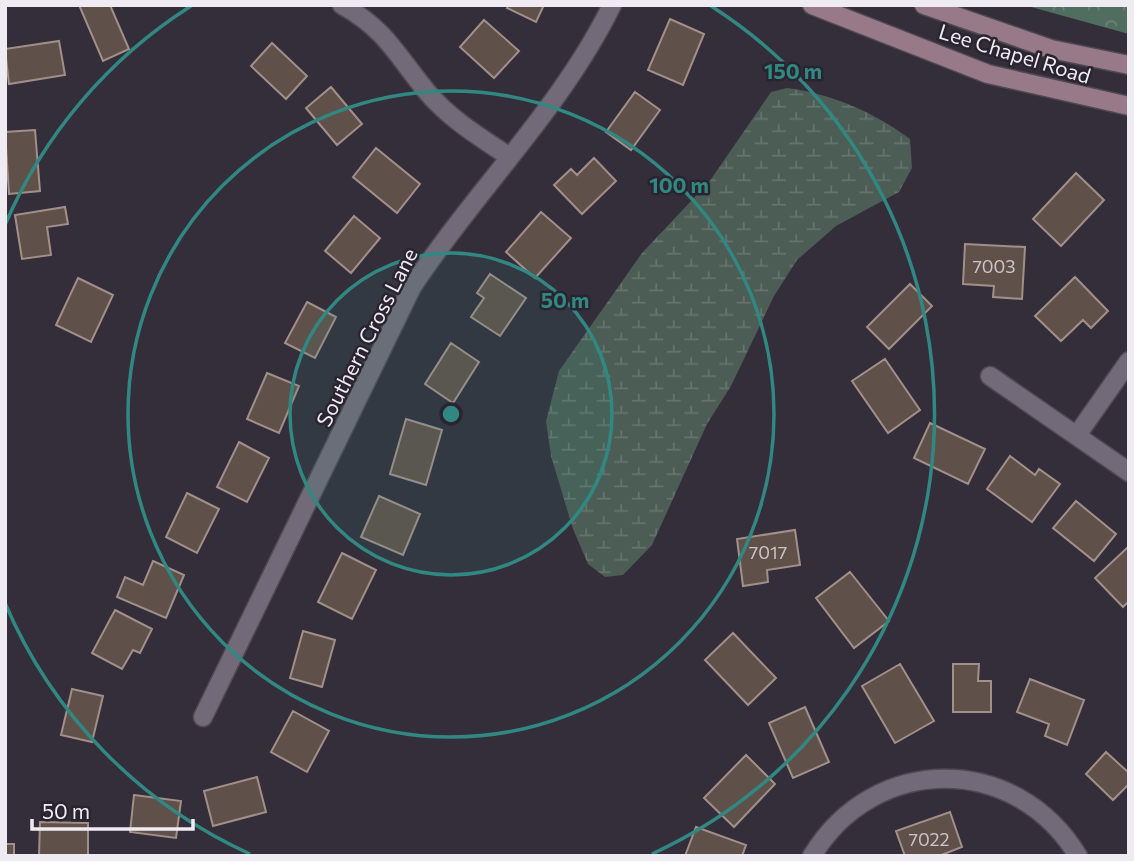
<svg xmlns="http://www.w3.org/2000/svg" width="1134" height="861" font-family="Commissioner,sans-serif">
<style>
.forest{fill:url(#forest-crowns)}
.wetland{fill:url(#wetland-marsh)}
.building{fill:#60504a;stroke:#a19089;stroke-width:2}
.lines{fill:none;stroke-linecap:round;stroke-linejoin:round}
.minor-casing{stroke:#4f4953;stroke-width:21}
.secondary-casing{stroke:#4f4953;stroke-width:21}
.minor{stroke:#726a78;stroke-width:18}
.secondary{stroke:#987988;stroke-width:18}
.ring{fill:none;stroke:#318882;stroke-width:3.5}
.labels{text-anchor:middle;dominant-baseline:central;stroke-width:5;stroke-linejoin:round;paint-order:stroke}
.number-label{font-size:18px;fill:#cbc4c9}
.street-label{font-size:21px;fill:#efebf3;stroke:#2a2430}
.centre{fill:#318882;stroke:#2a2430;stroke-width:3.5}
.ring-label{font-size:21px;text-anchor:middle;font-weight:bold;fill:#318882;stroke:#2a2430;stroke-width:5;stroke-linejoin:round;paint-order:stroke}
</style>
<defs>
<pattern id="forest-crowns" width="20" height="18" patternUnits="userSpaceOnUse" patternTransform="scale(1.75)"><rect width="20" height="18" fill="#506e60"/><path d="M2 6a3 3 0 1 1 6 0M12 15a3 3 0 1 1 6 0" fill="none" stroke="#6a8377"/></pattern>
<pattern id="wetland-marsh" width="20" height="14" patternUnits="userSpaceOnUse" patternTransform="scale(1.75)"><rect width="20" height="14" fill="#4b5d54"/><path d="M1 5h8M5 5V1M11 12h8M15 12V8" fill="none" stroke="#65746d"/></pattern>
</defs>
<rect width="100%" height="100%" fill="#342e3a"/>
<path class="forest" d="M1024,5h105v29z"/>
<path class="wetland" d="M787,88c45,6 87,24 123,51l2,29 -13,24 -63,34 -39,34 -23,36 -43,90 -24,38 -55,121 -29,30 -18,2 -17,-13 -15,-35 -22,-73 -5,-35 13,-50 83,-118 67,-71 62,-90z"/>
<path class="building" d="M79,5h31l19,44 -26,12z
M509,5h35l-8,17 -29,-14z
M670,19l34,15 -21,51 -35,-15z
M484,20l35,31 -25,27 -34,-31z
M59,41l6,34 -56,9 -4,-35z
M272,43l35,33 -21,23 -35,-33z
M331,87l31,37 -25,21 -31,-37z
M635,92l25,18 -29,40 -25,-18z
M35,130l5,61 -31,3 -4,-62z
M376,148l44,36 -23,29 -44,-36z
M594,158l22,23 -34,33 -28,-29 17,-16 6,6z
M1076,173l28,27 -43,46 -28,-27z
M65,207l3,17 -21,3 4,28 -29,4 -7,-44z
M541,212l30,26 -36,40 -29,-26z
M354,216l26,22 -29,35 -26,-22z
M965,244l60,3 -3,52 -29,-2 1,-11 -31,-2z
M490,274l36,24 -26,38 -29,-19 13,-19 -7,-5z
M1075,277l33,34 -17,17 -8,-8 -22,21 -26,-25z
M78,278l35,17 -22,47 -35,-17z
M910,284l22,22 -43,43 -22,-22z
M307,302l29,15 -21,41 -30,-15z
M451,343l28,19 -26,41 -28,-19z
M885,359l35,51 -32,23 -36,-52z
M267,373l32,13 -20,47 -32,-14z
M406,419l36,11 -16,55 -36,-11z
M930,423l55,26 -17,35 -54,-26z
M239,442l30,16 -22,44 -30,-15z
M1010,456l25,19 4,-6 21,15 -28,38 -45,-33z
M187,493l32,16 -22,44 -31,-16z
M379,496l41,18 -17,41 -42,-18z
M1076,501l40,33 -22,27 -41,-33z
M795,530l5,35 -33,5 1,12 -25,4 -6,-47z
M1129,546v55l-6,6 -28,-29z
M342,553l34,17 -24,49 -34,-17z
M153,561l31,14 -18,43 -49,-21 8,-20 18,8z
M850,572l39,49 -35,27 -38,-50z
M115,610l37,19 -12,24 -7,-3 -11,19 -30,-16z
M303,631l32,9 -13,47 -32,-9z
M733,633l43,45 -28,27 -43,-45z
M900,664l34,57 -39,22 -33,-57z
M953,664h26l-1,17h13v31h-38z
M1030,679l54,21 -17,45 -22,-9 4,-12 -32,-12z
M72,689l31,7 -11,46 -31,-7z
M805,707l24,55 -36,16 -24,-55z
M293,711l36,20 -22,41 -36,-20z
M1106,752l23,21v11l-16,16 -27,-26z
M746,755l29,29 -41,43 -30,-29z
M257,777l9,35 -53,14 -9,-35z
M134,795l47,6 -5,37 -46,-6z
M950,812l12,35 -23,9h-34l-9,-25z
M40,822l48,1v33h-49z
M696,827l50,18 -4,11h-57z
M5,844h9v12h-9z"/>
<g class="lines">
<defs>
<path id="minor" d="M342,5c45,25 55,51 86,88 22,26 52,44 80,63
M990,376l139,96
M1077,435l52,-74
M203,717l209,-430c63,-96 149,-178 200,-282
M812,856c62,-103 204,-103 266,0"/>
<path id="secondary" d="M812,5l176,69 141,32
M924,5l127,44 78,16"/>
</defs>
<use href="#minor" class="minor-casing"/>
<use href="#secondary" class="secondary-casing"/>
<use href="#minor" class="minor"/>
<use href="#secondary" class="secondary"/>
</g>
<circle cx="451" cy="414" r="161" fill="#318882" fill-opacity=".12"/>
<g class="ring">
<circle cx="451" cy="414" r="161"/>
<circle cx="451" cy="414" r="323"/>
<path d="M250 854A484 484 0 0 1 5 603M5 225A484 484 0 0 1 191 6M711 6A484 484 0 0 1 652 854"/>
</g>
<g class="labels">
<g class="number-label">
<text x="994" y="266">7003</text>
<text x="768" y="552">7017</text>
<text x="929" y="839">7022</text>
</g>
<g class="street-label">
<text transform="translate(1015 53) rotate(17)">Lee Chapel Road</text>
<text transform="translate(366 337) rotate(-63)">Southern Cross Lane</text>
</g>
</g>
<circle cx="451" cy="414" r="10" class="centre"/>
<g class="ring-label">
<text x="793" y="79">150 m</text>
<text x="679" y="193">100 m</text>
<text x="565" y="308">50 m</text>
</g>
<rect width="1134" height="861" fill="none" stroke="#efebf3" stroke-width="14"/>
<path d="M32 819v10h161v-10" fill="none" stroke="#efebf3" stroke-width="3.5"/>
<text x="42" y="819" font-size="21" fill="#efebf3" stroke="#2a2430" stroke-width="5" paint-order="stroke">50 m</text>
</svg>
